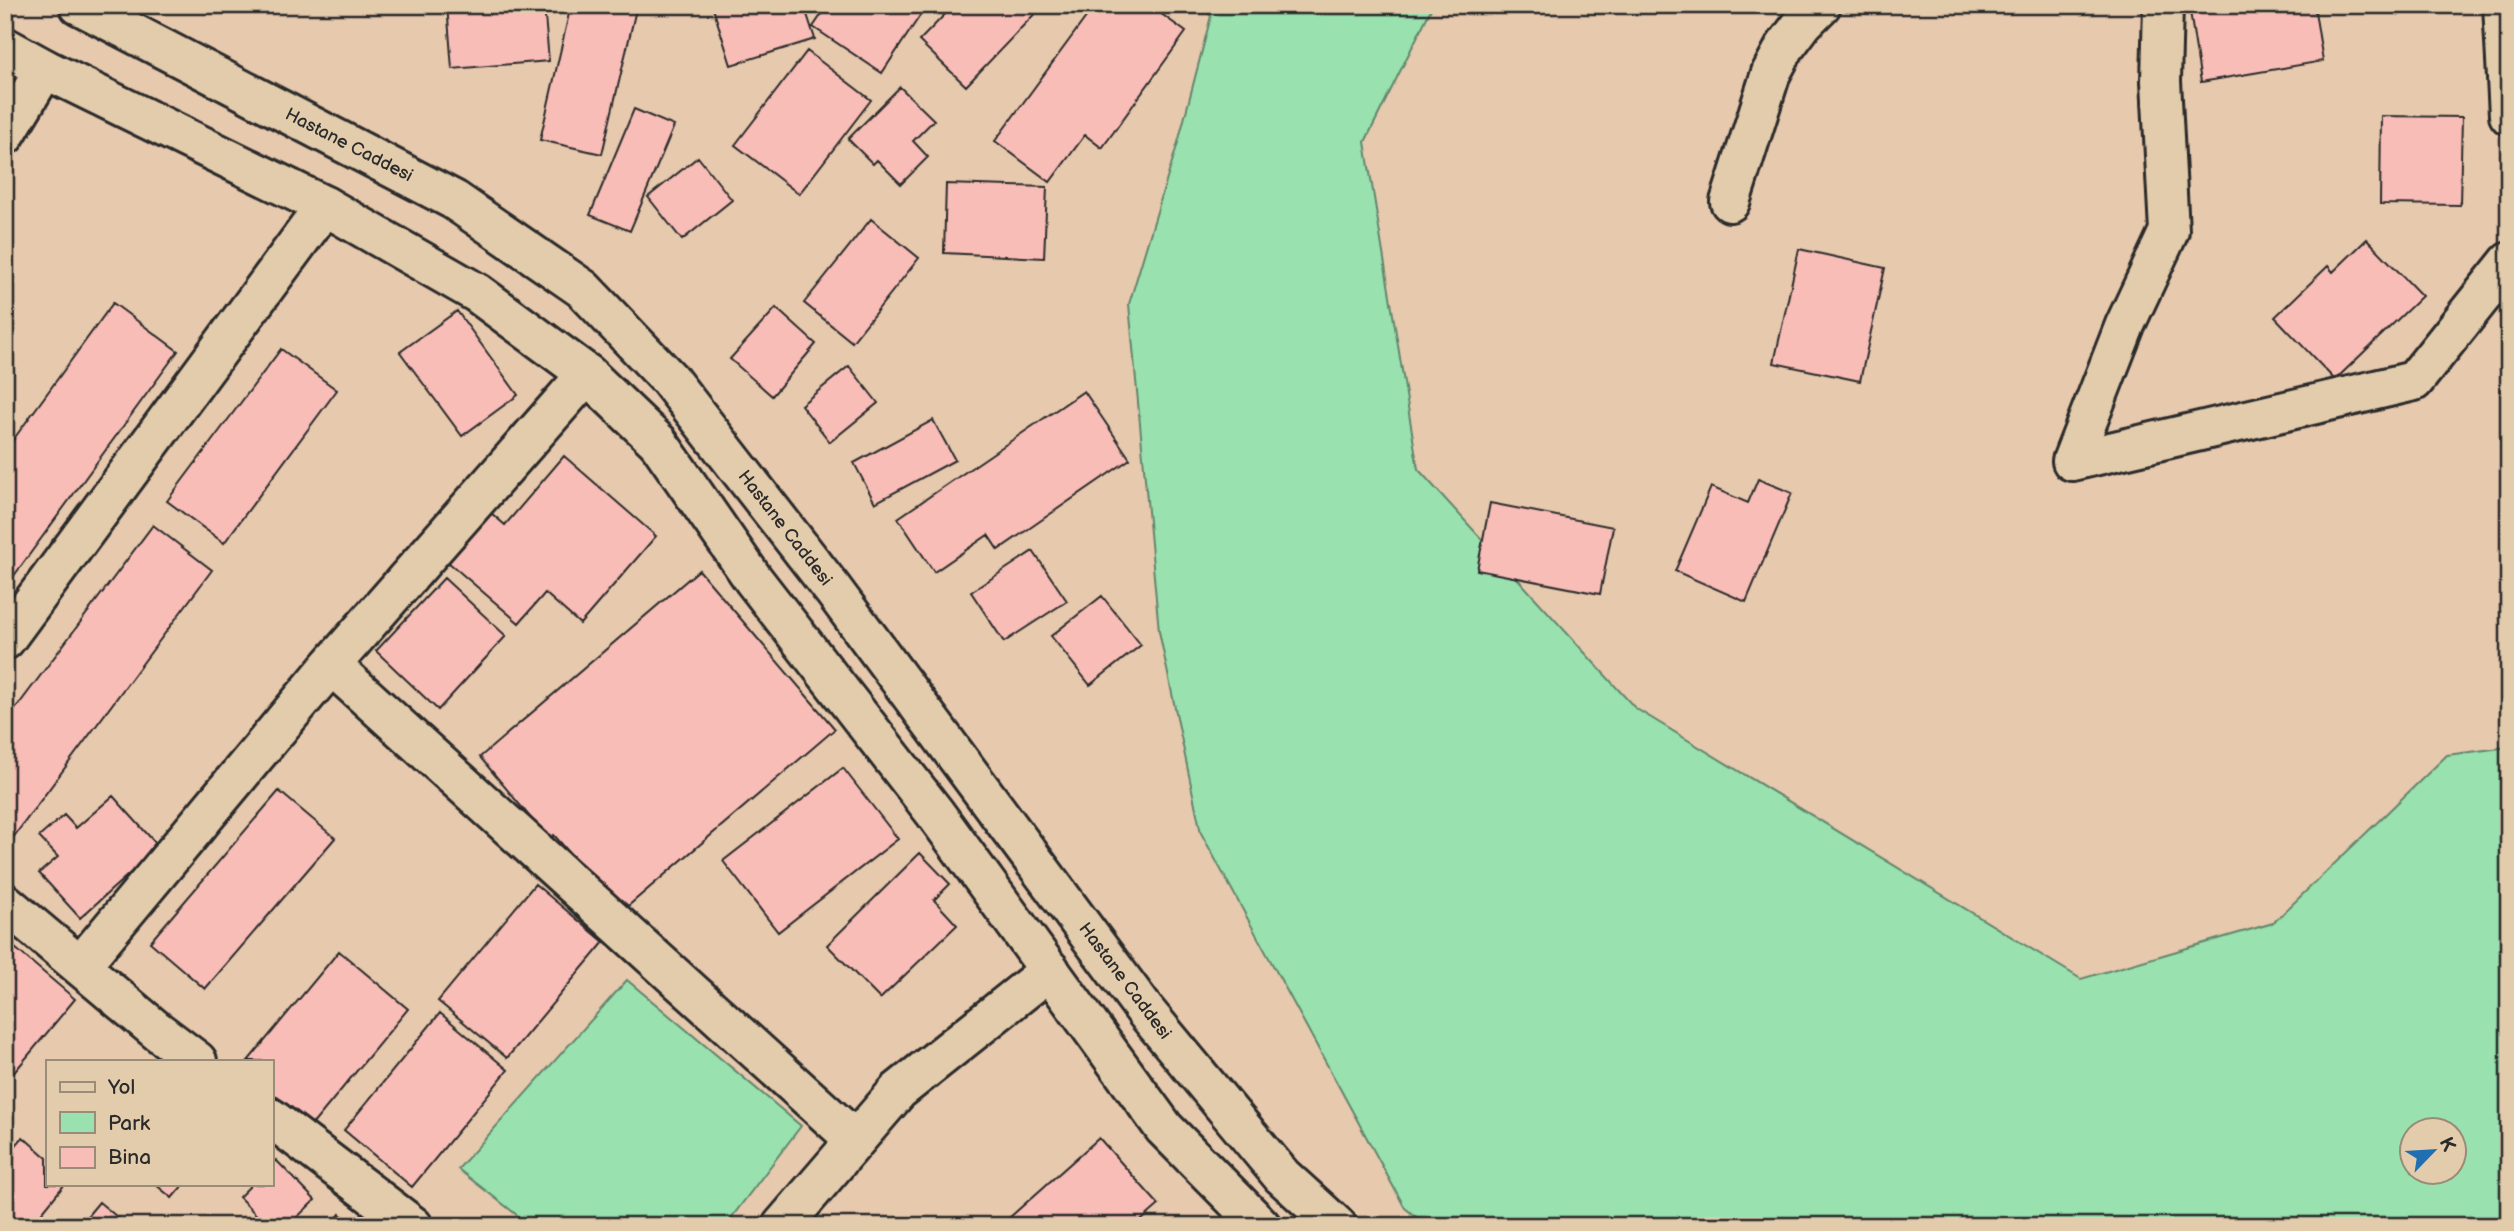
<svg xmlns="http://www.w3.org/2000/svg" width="2514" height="1231" font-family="'Balsamiq Sans',sans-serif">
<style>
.green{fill:#99e1af;stroke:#62866d;stroke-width:2;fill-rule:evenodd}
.building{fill:#f9bdb7;stroke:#2b2b2b;stroke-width:2}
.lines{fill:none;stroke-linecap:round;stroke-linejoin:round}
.minor-casing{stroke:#2b2b2b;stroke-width:44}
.major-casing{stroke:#2b2b2b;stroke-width:44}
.minor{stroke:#e3ccac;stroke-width:38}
.major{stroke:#e3ccac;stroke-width:38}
.labels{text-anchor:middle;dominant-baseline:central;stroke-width:7;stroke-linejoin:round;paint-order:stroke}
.street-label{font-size:18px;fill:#2b2b2b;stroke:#e3ccac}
</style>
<rect width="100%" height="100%" fill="#e7c9ae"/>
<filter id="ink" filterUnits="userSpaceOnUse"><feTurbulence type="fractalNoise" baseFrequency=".0143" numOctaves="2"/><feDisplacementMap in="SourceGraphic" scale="14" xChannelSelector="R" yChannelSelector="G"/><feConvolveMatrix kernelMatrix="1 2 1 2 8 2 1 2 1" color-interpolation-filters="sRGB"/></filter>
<g filter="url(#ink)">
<path class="green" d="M1199,5h234l-68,137 53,327 217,239 446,271 192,-56 174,-168 62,-8v479h-1081l-23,-18 -204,-375 -42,-202 -30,-327 50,-165 32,-123zM2412,1130h42v42h-42z
M627,980l174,146 -76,100h-194l-73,-57z"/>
<path class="building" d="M447,5h97l5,56 -97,8z
M571,5h66l-35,149 -62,-14z
M712,5h92l11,34 -84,26z
M828,5h99l-45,68 -69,-46z
M954,5h89l-77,81 -47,-45z
M1095,5h54l37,27 -84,116 -17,-13 -35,47 -55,-41z
M2189,5h95l1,4 29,-4 9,56 -122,21z
M807,51l64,49 -72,94 -64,-49z
M900,87l34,33 -21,21 15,16 -27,27 -24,-24 -4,4 -25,-25z
M634,109l40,17 -44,105 -40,-16z
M2381,116l81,1 -2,88 -80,-1z
M698,157l34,43 -50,40 -34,-43z
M946,184l101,3 -3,71 -100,-5z
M871,219l48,39 -67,84 -48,-39z
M2367,239l55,57 -87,84 -60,-63 53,-51 5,6z
M1799,249l86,19 -25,113 -86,-18z
M113,303l65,48 -173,237v-137z
M776,308l40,36 -44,52 -42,-37z
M457,311l61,84 -56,41 -62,-84z
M281,349l56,41 -113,153 -57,-42z
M849,366l29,37 -48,39 -29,-37z
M1084,391l46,68 -132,91 -10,-15 -54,37 -36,-54z
M933,420l22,40 -80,43 -21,-40z
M564,456l92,80 -76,88 -35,-31 -26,30 -71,-61 43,-49 14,12z
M1758,479l34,14 -46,109 -71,-31 36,-84 37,16z
M1490,503l123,24 -13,67 -123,-24z
M153,525l59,45 -203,273 -4,-3v-117z
M1033,551l34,50 -63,41 -33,-50z
M699,570l136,159 -214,183 -67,-77 -5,5 -69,-83z
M444,578l62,58 -68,74 -62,-59z
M1102,596l39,49 -51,40 -39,-49z
M843,768l55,71 -120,93 -55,-71z
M279,791l56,47 -130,151 -55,-47z
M113,796l46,51 -79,71 -41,-45 19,-16 -19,-20 25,-22 12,13z
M920,853l30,31 -16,16 23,25 -77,74 -53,-54z
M535,884l69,58 -97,116 -69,-57z
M15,948l60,51 -63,76 -7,-6v-110z
M339,951l69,58 -96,116 -41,-33v-31h-23z
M440,1013l68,57 -96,117 -68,-57z
M23,1137l24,21v26h18l-34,42h-26v-68z
M1099,1138l60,67 -24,21h-135z
M276,1160l39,40 -27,26h-21l-28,-29 13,-13h19v-19z
M155,1184h29l-12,14z
M99,1202l29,24h-49z
M340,1214l14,12h-24z"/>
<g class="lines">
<defs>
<path id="minor" d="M2163,5l-2,76 8,150 -44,94 -53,136 342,-80 95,-119
M2503,5l6,110
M5,135l40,-66
M1730,202l41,-129 14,-26 18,-24 18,-18
M5,640l320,-434
M331,665l524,475
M5,903l151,127 41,31
M80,966l251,-301 256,-291
M271,1118l142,108
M782,1226l116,-135 152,-121"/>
<path id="major" d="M79,5l375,195 129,89 86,90 164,211 313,422 136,164 55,50
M5,47l40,22 280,137 152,87 110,81 71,68 95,137 182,234 229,315 97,98"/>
</defs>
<use href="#minor" class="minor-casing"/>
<use href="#major" class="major-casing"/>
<use href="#minor" class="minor"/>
<use href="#major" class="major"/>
</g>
</g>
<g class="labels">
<g class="street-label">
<text transform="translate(349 145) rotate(27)">Hastane Caddesi</text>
<text transform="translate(785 528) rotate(52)">Hastane Caddesi</text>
<text transform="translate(1125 981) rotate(53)">Hastane Caddesi</text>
</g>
</g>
<rect width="2514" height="1231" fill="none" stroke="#e3ccac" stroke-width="28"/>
<rect x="14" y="14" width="2486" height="1203" fill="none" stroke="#2b2b2b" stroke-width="2.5" filter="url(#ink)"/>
<rect x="46" y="1060" width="228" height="126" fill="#e3ccac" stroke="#998c78" stroke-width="2"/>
<rect x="60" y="1082" width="35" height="10" fill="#e3ccac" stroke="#998c78" stroke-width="2"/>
<text x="108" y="1094" font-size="21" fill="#2b2b2b">Yol</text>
<rect x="60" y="1112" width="35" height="21" fill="#99e1af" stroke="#998c78" stroke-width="2"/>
<text x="108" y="1130" font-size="21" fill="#2b2b2b">Park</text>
<rect x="60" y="1147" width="35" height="21" fill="#f9bdb7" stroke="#998c78" stroke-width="2"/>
<text x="108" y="1164" font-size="21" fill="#2b2b2b">Bina</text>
<g transform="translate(2433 1151) rotate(65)"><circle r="33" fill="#e3ccac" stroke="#998c78" stroke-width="2"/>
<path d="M0-5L12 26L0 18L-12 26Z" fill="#1f6fb2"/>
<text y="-10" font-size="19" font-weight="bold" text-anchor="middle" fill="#2b2b2b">K</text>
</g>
</svg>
